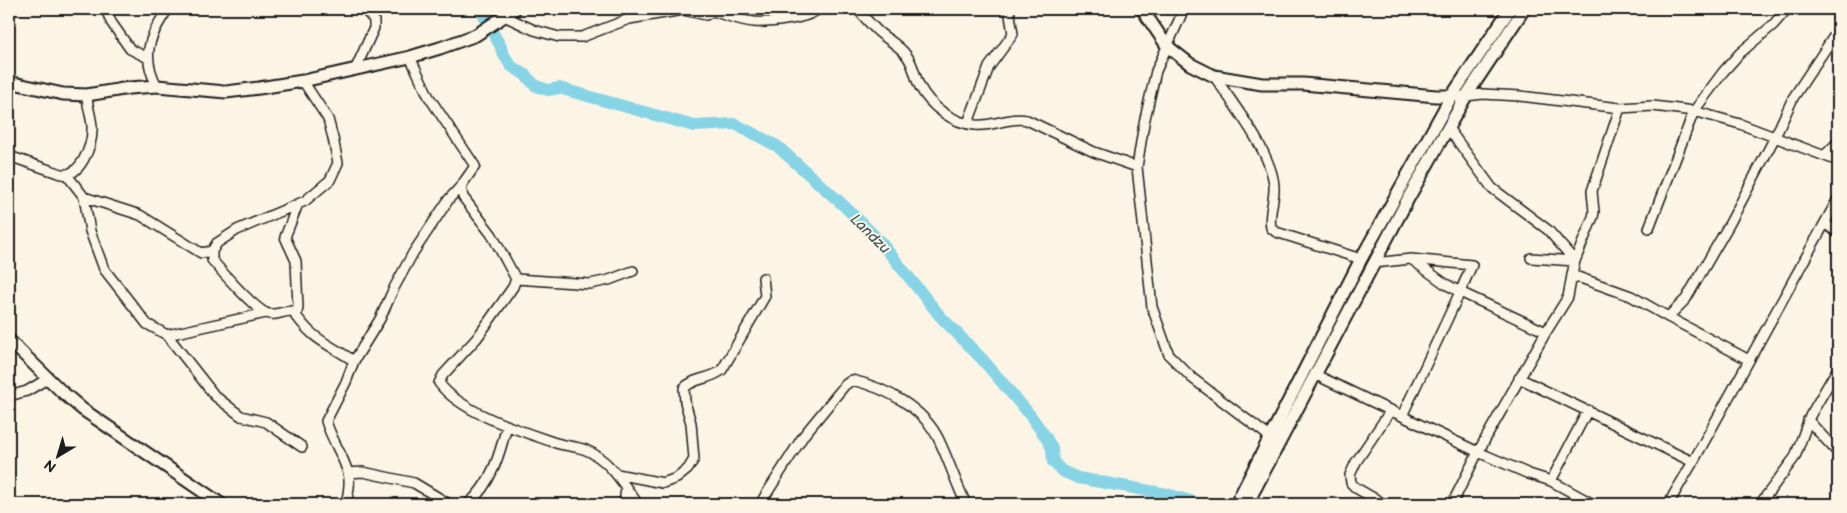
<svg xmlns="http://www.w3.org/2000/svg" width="1847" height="513" font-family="'Balsamiq Sans',sans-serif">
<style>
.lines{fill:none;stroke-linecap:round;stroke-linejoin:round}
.river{stroke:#87d4e6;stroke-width:12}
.street-casing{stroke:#1c1c1c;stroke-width:12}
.secondary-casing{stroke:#1c1c1c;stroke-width:15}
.street{stroke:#fcf5e5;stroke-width:9}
.secondary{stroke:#fcf5e5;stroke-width:11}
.labels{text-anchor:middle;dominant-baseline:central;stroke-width:4;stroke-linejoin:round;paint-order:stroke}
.water-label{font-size:15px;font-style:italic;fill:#415c63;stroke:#fcf5e5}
</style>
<rect width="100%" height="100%" fill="#fcf5e5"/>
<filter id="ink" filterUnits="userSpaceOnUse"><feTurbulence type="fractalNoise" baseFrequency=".02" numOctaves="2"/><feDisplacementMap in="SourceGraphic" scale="10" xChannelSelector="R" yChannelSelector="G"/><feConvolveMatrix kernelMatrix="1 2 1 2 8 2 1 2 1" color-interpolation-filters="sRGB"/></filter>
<g filter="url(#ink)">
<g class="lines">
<path class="river" d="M481,9l5,12
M492,31l9,16 1,5 9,14 13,8 12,12 12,4 11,-2 135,38 41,-2 42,22 65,58 37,36 61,76 42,43 48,56 15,21 7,12 1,14 9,9 16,7 89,16 33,10"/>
<defs>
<path id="street" d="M106,9l5,13 19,27 18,9
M857,9c8,8 15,18 24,25 9,7 19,12 26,22 7,9 8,22 13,31 11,20 33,36 55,38 18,2 35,-9 52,-5l67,32 43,15
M1184,9l-28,62 -12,52 -7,44 15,140 17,48 23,23 78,59
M712,11c13,4 29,10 42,11 15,1 54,-3 64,-13
M504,16l30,14 25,7h23l47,-18 54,-9 23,5 6,-4 1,-2
M410,57l19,40 46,69 -14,20 2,11 29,38 24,44 -3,8 -36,51 -34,37 -4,8c22,30 82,48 117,60 9,3 20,3 30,7 24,10 37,34 52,54
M355,70l19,-42v-8l-10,-11
M1214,76c19,28 58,77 60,110 1,14 -6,28 -3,42l5,4 85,27
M303,81l25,38 5,19 5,25 -8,17 -25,21 -68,29 -20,13 -5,8v9c10,12 42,48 54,53 9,4 18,-3 27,-2 19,29 34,32 61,50
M157,86c-16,-30 -8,-50 11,-77
M1466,96l17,-2 37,2 100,12 33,-2 41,5 46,13 98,37
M1620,108l-28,83 2,21 -1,5 -18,44 -3,14 59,21 37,21 18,-18 44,-76 45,-86 18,-39 45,-68
M968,123l21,-56 24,-33 -4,-25
M1448,128l44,60 56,42 27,31
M1825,155l13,-13
M9,156l52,18c19,4 31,-28 31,-44 1,-9 -5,-23 -5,-35
M67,175l17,22 6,34 14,38 43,55 20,11 48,61 26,20 25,6 36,25
M84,197l56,18 61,38 11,-2
M1826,224l12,9
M1649,228l45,-117 29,-39 17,-19 33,-28 14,-16
M1531,258l44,3
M1374,263l37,-4 33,24 16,9 12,-27 -61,-6
M516,279l74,5 19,-4 24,-9
M296,317l2,-9 -2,-47 -11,-24 13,-33
M1668,317l81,43
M167,335l99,-22
M1316,375l86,41 58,-124 86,40 22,-35 4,-22
M1519,378l174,84 -19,32 -5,10
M9,396l18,-5 20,-12
M1402,416l76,36 68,-120
M1808,420l30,33
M1693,462l145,-263
M348,473l15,-1 51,11 35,21
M617,474l46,9 14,-5 11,-9 6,-10 -3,-36 -6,-21 -1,-14c11,-11 26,-8 38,-18l43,-74 -2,-18
M1551,481l37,-71
M346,504c2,-10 5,-21 2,-31 -5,-18 -17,-34 -22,-52l20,-39 8,-21 26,-42 14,-31 19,-35 36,-54 12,-13
M468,504c23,-19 32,-50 39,-79
M624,504l2,-16
M760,504l44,-69 41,-50 7,-5c34,8 72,28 87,60 10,21 17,43 27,64
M1384,504l-28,-16 -5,-5 -1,-8 6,-13 35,-52
M1452,504l26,-52 51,22 22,7 42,23
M1760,504l35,-47 15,-41 28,-48"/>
<path id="secondary" d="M1142,9l25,37 23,18 24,12 48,8h41l133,12h22
M9,82l54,12 24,1 42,-7 28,-2 69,6 33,-4 44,-7 107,-24 30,-9 36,-13 39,-26
M9,340l52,51 21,18 139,95
M1236,504l125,-245 90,-162 59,-88
M1247,504l162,-307 57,-101 58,-87"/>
</defs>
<use href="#street" class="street-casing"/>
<use href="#secondary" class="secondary-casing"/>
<use href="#street" class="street"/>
<use href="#secondary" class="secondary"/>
</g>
</g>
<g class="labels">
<g class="water-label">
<text transform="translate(870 234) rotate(45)">Landzu</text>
</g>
</g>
<rect width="1847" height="513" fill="none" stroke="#fcf5e5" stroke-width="30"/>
<rect x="15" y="15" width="1817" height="483" fill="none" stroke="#1c1c1c" stroke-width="2" filter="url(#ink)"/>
<g transform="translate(58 456) rotate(218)" stroke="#fcf5e5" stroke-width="4" paint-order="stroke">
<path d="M0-4L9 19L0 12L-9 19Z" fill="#1c1c1c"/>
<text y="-8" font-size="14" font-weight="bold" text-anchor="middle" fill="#1c1c1c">N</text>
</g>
</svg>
